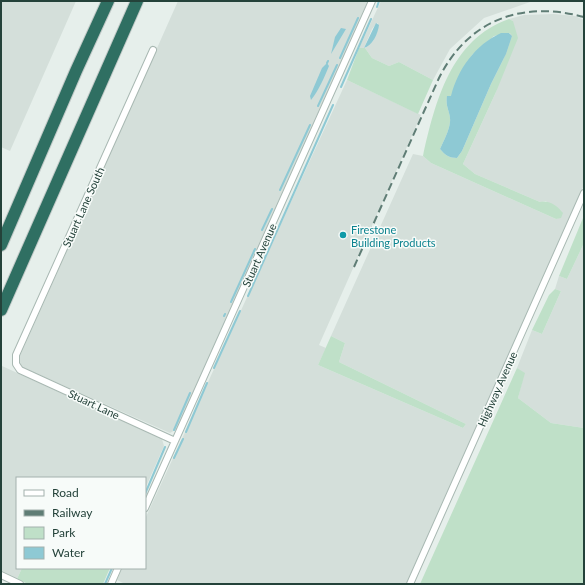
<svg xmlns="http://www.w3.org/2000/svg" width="585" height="585" font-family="Lato,sans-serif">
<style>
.built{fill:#d4dfda}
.green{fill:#bfe0c8;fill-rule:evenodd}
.water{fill:#8ec9d4}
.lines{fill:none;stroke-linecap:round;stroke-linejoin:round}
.stream{stroke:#8ec9d4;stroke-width:2}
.street-casing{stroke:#a8b8b2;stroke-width:8}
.highway-casing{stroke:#c2cac8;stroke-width:14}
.street{stroke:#fff;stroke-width:6}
.highway{stroke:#2f6f62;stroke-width:12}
.rail{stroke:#5f7d75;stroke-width:2;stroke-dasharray:8 4;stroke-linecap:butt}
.culture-dot{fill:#0f9aa8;stroke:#f7fbf9;stroke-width:1.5}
.labels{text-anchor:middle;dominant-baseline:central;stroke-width:3;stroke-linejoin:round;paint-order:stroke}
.street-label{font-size:11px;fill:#24423a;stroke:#f7fbf9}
.culture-label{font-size:11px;fill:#0d838f;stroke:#f7fbf9;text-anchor:start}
</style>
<rect width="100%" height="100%" fill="#e6efeb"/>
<path class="built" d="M1,1h75l-66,150 -9,-4z
M178,1h190l-191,428 -7,4 -148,-66 -2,-4v-7z
M381,1h152l-49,17 -34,31 -17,31 -34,-18 -10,4 -17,-8 -7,-10 8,-7 5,-18 -2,1 -4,5 -8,19h-5z
M554,14l21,2 9,4v165l-178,399h-281l-8,-4 5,-12h23v-49l202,-439 74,35 -102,230 7,3 -8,17 145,63 3,-4 -127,-62 6,-19 -14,-7 82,-182 10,2 8,7 125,56 5,-2 -15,-16 -6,1 -65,-28 -12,-10 33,-72 17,-71 -4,-2 15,-4z
M584,243v185l-33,-5 -33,-25 6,-24 -7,-6 15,-38 10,4 19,-43 -6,-2 4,-13 8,3z
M2,366l160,73 2,7 -19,43v-11h-128v90h5l-5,11 -16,-7z"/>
<path class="green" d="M509,19l4,2 5,17 -22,54 -33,72 12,10 65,28c10,-2 17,4 23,11l-2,5 -5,1 -125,-56 -8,-7c12,-54 28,-117 86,-137zM510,33l2,3 -6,18 -15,30 -29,67 -5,7c-8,0 -12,-3 -17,-9 4,-9 9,-18 10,-27 1,-10 -5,-14 -3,-25h4l21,-42 22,-19z
M359,48h6l7,10 17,8 10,-4 34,18 -15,34 -71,-34z
M583,218l1,25 -17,36 -8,-3z
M555,289l6,2 -19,43 -10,-4 17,-35z
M331,336l14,7 -6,19 127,62 -3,4 -145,-63z
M517,368l8,5 -7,25 33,25 33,5v156h-164z
M22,568h88l-7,16h-75l-11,-5z"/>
<path class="water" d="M376,23l3,2c-1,9 -7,21 -15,23z
M341,28l5,1 -15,25 4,-17z
M501,33h8l3,3 -6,18 -15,30 -29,67 -5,7c-8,0 -12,-3 -17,-9 4,-9 9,-18 10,-27 1,-10 -5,-14 -3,-26h4c7,-27 24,-51 50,-63z
M327,63l2,3c-5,12 -10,24 -18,34l-1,-4 12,-28z"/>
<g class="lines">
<path class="stream" d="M377,7l2,-6
M340,58l18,-40
M327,63l1,-2
M341,87l30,-68
M318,106l19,-41
M280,190l30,-65
M262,230l10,-21
M248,296l85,-191
M231,302l24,-53
M224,316l1,-2
M214,368l26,-57
M174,430l16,-37
M186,432l21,-49
M174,458l9,-19
M145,494l20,-47
M105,584l7,-16"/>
<defs>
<path id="street" d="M153,50l-137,305v9l4,6 155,71
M145,508l227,-507
M1,575l19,9
M111,584l7,-16
M410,584l174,-391"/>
<path id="highway" d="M1,245l75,-174 32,-70
M1,310l136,-309"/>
</defs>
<use href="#street" class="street-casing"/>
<use href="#highway" class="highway-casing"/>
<use href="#street" class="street"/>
<use href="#highway" class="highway"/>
<path class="rail" d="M354,267l85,-189c29,-58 83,-78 145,-61"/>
</g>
<circle class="culture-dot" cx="343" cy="235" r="4"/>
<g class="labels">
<g class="street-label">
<text transform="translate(83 207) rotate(-66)">Stuart Lane South</text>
<text transform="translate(259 255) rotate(-66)">Stuart Avenue</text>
<text transform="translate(497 389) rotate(-66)">Highway Avenue</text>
<text transform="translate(94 404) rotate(25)">Stuart Lane</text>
</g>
<g class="culture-label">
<text x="351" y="229">Firestone<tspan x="351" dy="13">Building Products</tspan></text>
</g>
</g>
<rect width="585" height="585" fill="none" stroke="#24423a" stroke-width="4"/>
<rect x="16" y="477" width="130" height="92" fill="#f7fbf9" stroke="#a3b1ad"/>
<rect x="24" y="490" width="20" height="6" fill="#ffffff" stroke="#a3b1ad"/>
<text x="52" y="497" font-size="12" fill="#24423a">Road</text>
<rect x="24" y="510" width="20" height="6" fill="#5f7d75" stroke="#a3b1ad"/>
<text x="52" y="517" font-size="12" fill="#24423a">Railway</text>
<rect x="24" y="527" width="20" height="12" fill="#bfe0c8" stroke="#a3b1ad"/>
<text x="52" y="537" font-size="12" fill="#24423a">Park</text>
<rect x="24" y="547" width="20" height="12" fill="#8ec9d4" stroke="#a3b1ad"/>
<text x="52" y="557" font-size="12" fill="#24423a">Water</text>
</svg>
